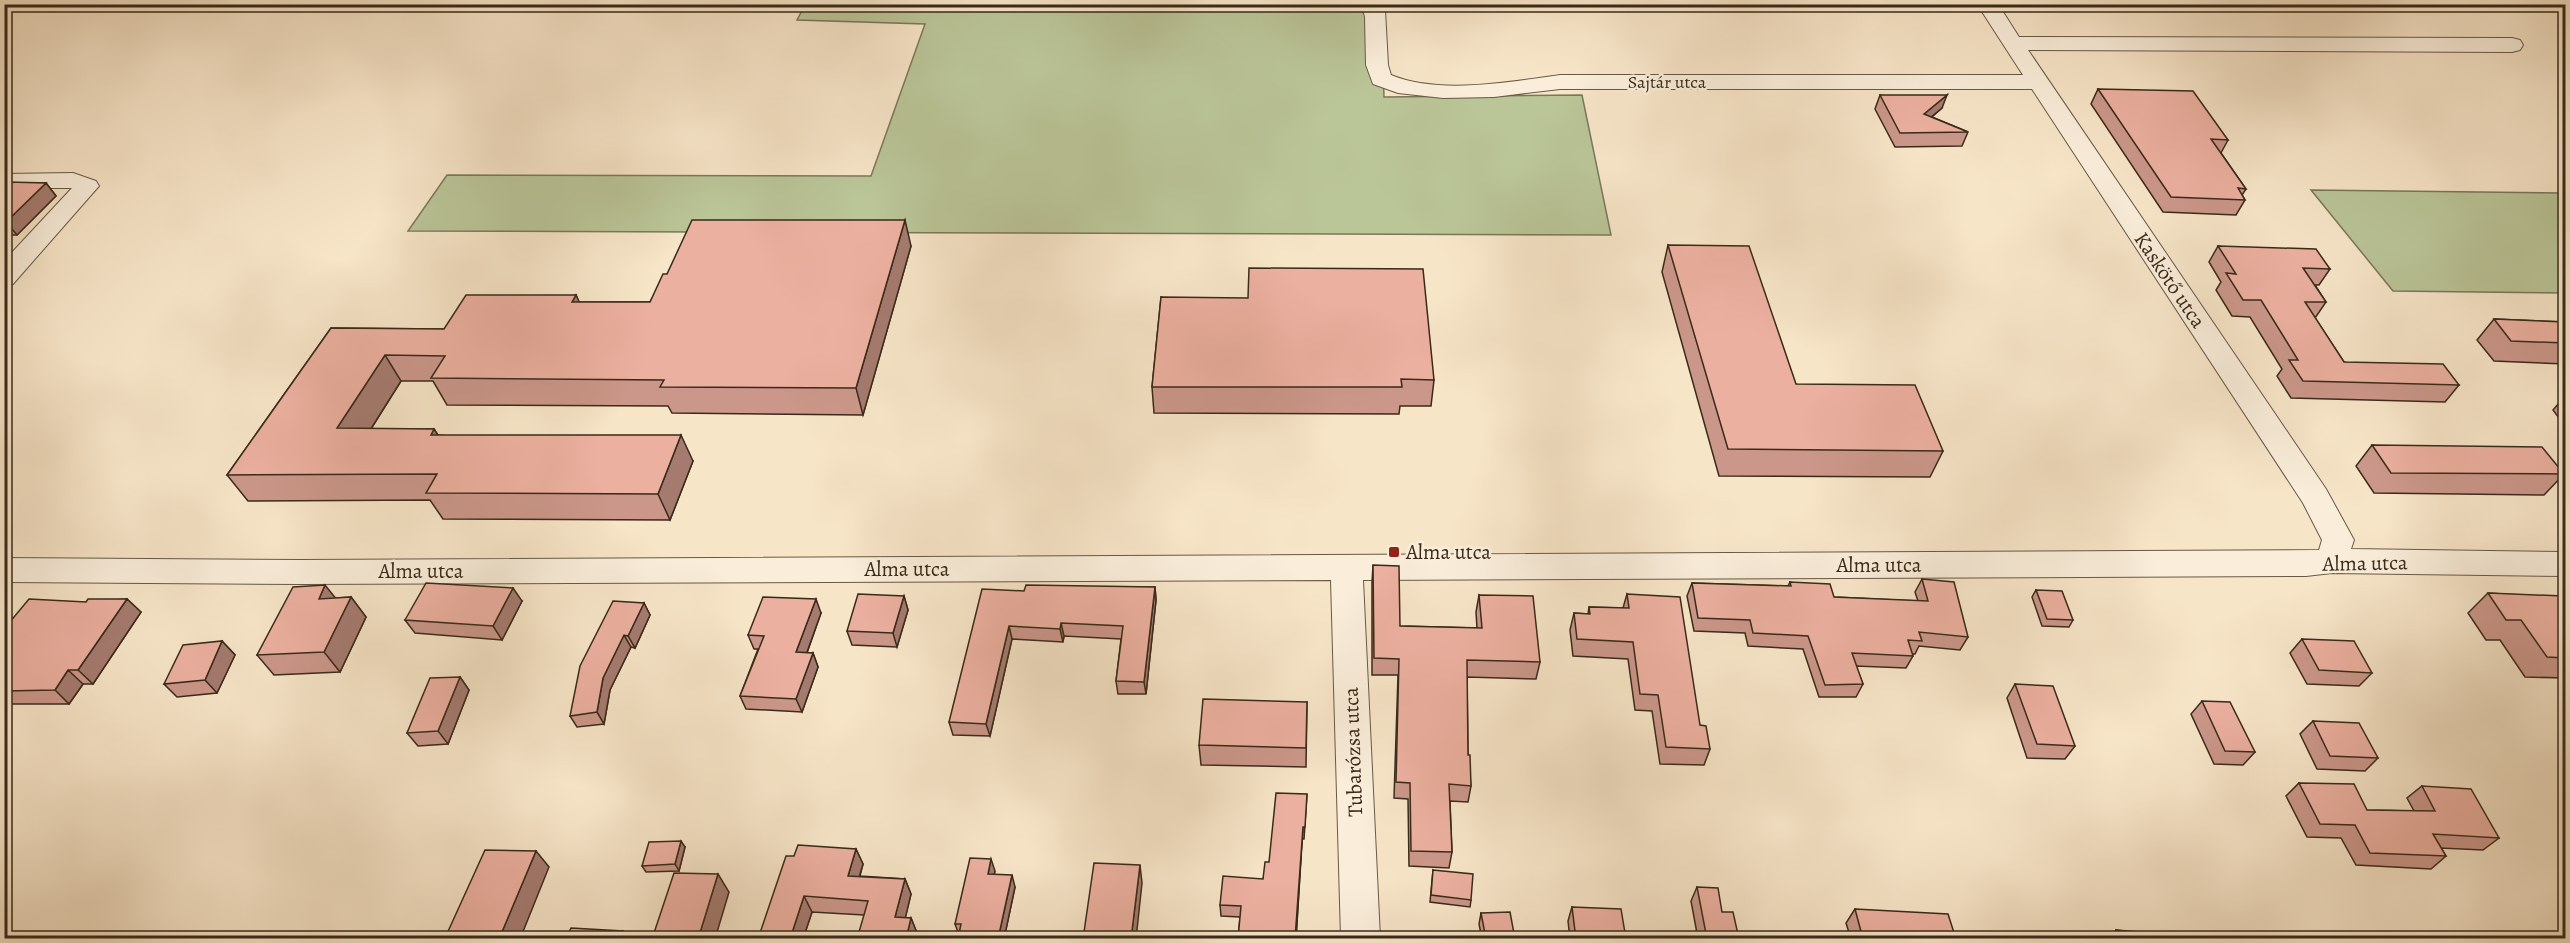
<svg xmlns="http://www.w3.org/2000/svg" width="2570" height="943" font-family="Alegreya,serif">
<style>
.green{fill:#bac598;stroke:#7a7858;stroke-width:1.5}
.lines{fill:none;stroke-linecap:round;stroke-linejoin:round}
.minor-casing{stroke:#685945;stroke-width:2}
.minor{fill:#faeedb;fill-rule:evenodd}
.wall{fill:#cb978a;stroke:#392a19;stroke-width:1.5}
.shaded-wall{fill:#a57b70;stroke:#392a19;stroke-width:1.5}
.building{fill:#ecb0a0;stroke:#392a19;stroke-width:1.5}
.poi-dot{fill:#8f2418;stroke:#faeedb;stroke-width:2}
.labels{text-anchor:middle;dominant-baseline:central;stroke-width:5;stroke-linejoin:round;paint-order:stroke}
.far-street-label{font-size:18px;fill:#392a19;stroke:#faeedb}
.street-label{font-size:21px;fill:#392a19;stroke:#faeedb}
.poi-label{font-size:21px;fill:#392a19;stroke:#faeedb;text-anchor:start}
</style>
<rect width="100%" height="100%" fill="#f7e5c8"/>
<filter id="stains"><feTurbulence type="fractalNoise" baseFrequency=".00333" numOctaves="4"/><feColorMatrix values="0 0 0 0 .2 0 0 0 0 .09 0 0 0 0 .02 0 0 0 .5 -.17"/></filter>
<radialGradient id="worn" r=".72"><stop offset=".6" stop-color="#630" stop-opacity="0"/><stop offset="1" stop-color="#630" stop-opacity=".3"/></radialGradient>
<path class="green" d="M1381,4l3,93 198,-2 29,140 -1203,-4 39,-56 424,1 54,-152 -128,-4 8,-15z
M2311,190l254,3v100l-172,-2z"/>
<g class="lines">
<defs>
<path id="minor" d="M1048,4h227l-3,4 -7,2h-207l-7,-2z
M1353,4h27l5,6 3,55 3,10c48,20 118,7 169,0h463l-46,-71h21l21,33 493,1 8,2 3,5 -3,5 -8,2 -484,-2 298,439 28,51 -3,9 215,3v24l-234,-3 -26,3 -943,4 17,358h-39l-10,-358 -1031,4 -296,-2v-24l296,2 2019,-10 3,-10 -19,-37 -271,-414h-472l-66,8 -51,1 -45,-5 -25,-9 -7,-19 -1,-48 -1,-4z
M73,173l23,8 3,5 -86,98 -9,2v-25l68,-73h-68v-14z"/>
</defs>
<use href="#minor" class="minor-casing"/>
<use href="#minor" class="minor"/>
</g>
<path class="wall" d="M2098,89l130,51 -7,13 25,36 -4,6 3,5 -9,15 -73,-3 -72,-108z
M1880,95l62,13 -10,9 36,15 -6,14 -67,1 -20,-38z
M46,183l10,13 -39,39h-13v-51z
M1668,245l128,139 147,67 -13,26 -211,-1 -57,-204z
M911,246l-48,169 -191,-2 -4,-7 -221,-1 -14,-24h-32l-30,48h63l4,6 255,26 -23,59 -227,-1 -13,-19 -182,1 -21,-26 104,-147 113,1 132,-34 3,7h71l17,-28z
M2218,246l112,23 -11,16h-4l11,17 -11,16 29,44 115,23 -14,17 -154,-4 -14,-22 5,-7 -32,-52 -18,-1 -16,-26 5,-8 -12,-20z
M1161,297l273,83 -3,26h-31l-1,8 -245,-1 -2,-26z
M2494,319l71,3v42l-71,-3 -17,-21z
M2565,396v30l-12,-16z
M2372,445l192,29 -20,21 -170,-2 -18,-27z
M1373,565l27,61 77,2 -1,-16 3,-17 61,67 -4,17 -69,-2 1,78 3,31 -3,16 -18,-1 2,51 -3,16 -40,-2 -1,-67 -14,-1 4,-123h-26v-93z
M1922,579l46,58 -8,13 -41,-4 -4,8h-3l1,2 -7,12 -50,-2 7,18 -7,13h-37l-16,-48 -55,-3 -3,-13 -51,-2 -7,-35 5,-13 96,3 2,-4 44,15 84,4 -3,-9z
M1155,587l1,13 -10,94h-28l-2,-13 5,-42 -57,-3 -1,6 -51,-3 -22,97 -37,-1 -4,-13 75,-131z
M2036,590l37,30 -4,7 -27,-1 -10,-29z
M2488,593l77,5v80l-40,-1 -25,-37h-14l-18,-27z
M1627,594l73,131 10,24 -6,16 -44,-1 -8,-53 -17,-1 -7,-51 -55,-3 -3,-26 4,-17 14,1 1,-7 34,1z
M904,596l4,14 -11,37 -45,-2 -5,-14z
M351,597l15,20 -26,55 -66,3 -17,-20 78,-57z
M127,599l14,13 -48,72h-10l-14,20h-61l-4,4v-79l82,-27z
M522,601l-20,39 -87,-7 -10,-13z
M644,603l6,12 -15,33 -4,-1 -21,43 -6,34 -27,3 -7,-11z
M821,613l-14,40h6l5,14 -16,45 -56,-3 -6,-13 18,-47h-4l-6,-14z
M2302,639l70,34 -13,13 -52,-2 -17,-31z
M222,641l13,14 -18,38 -40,4 -13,-13z
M460,677l9,13 -21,54 -30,2 -11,-13z
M2015,684l60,62 -10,13 -38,-1 -20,-60z
M2202,701l53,51 -12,13 -29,-1 -23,-50z
M1307,702l-1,65 -105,-2 -2,-20z
M2313,721l65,37 -13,13 -48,-2 -17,-35z
M2299,783l68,27 47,1 -7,-13 15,-12 77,52 -16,12 -42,-2 5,8 -15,13 -75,-4 -15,-27 -34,-1 -21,-41z
M1307,794l-3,45h-2l-6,100h-58l2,-22 -19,-1 -1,-11 43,-26 6,-17z
M685,847l-6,24 -33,1 -4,-6z
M856,849l7,15 -3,12 45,3 6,15 -6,24h6l6,15 -53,-18 -52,-3 -9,27h-45l36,-83z
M1433,870l38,30 -1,7 -40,-5z
M995,871l-1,3 21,13 -11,52h-46l1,-4 -4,-11z
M1697,887l25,25 17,27h-41l-7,-38z
M1572,907l54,32h-56l-2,-18z
M1855,909l101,30h-105l-5,-16z
M1481,913l34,26h-33l-3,-15z
M2116,930l61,9h-69z"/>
<path class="shaded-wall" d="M1947,95l-5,13 -23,19 5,-13z
M46,183l10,13 -39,39 -11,-13z
M905,220l6,26 -48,169 -7,-27z
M576,295l12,26 -16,-19z
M385,355l16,26 -46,73 -18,-26z
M434,429l16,26 -19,-20z
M681,435l12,26 -23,59 -12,-26z
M325,585l16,20 -22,-6z
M1155,587l1,13 -10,94 -2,-12z
M513,588l9,13 -20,39 -9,-14z
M904,596l4,14 -11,37 -4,-14z
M351,597l15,20 -26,55 -16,-20z
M127,599l14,13 -48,72 -15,-14z
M816,599l5,14 -19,53 -6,-14z
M644,603l6,12 -15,33 -7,-12z
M1061,623l3,13 -1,6 -3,-13z
M1009,626l3,13 -22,97 -4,-12z
M624,635l7,12 -21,43 -6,34 -7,-12 6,-34z
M222,641l13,14 -18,38 -12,-13z
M813,653l5,14 -16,45 -6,-13z
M68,670l15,14 -14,20 -14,-14z
M460,677l9,13 -21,54 -10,-13z
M4,701l4,3 -4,4z
M1303,827l-7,112h-1z
M681,841l4,6 -6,24 -4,-7z
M856,849l7,15 -8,27 -7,-15z
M536,851l13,16 -29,72h-21z
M991,859l4,12 -3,15 -4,-12z
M1140,865l2,18 -6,56h-5z
M718,874l11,18 -14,47h-15l-1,-3z
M1012,875l3,12 -11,52h-6z
M905,879l6,15 -9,38 -7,-15z
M804,896l8,16 -9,27h-13z
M911,918l6,15 -1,6h-10z
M623,931l6,8h-9z"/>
<path class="building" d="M2098,89l95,2 35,49 -17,-1 35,50 -8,-1 7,12 -74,-3z
M1880,95h67l-23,19 44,18 -68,1z
M7,182l39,1 -40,39h-2v-38z
M692,220h213l-49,168 -196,-1 4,-7 -233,-2 14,-22 -60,-1 -48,73 97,1 -3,6h250l-23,59 -232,-1 11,-19 -210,1 104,-147 113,1 22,-34h110l-4,7h78l13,-28h4z
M1668,245l81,1 47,138 119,1 28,66 -215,-2z
M2218,246l98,3 14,20 -27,-1 23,34h-21l39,60 99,2 16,21 -156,-4 -14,-21h9l-37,-60h-18l-17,-27 10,1z
M1249,268l174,1 11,111 -33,-1 1,8h-250l9,-90 87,1z
M2494,319l71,3v21l-54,-2z
M2372,445l170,2 22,27 -173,-1z
M1373,565l26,1 1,60 82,2 -3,-33 54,1 7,66 -73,-2 1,95h2l1,31 -22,-2 3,68 -41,-1 -1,-68 -14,-1 3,-123 -25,-1z
M1922,579l32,3 14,55 -49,-5 3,9 -14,-1 5,16 -61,-3 11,31 -38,1 -17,-49 -55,-3 -3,-13 -52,-2 -6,-35 99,3 -1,-4 40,2 4,13 94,4z
M426,583l87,5 -20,38 -88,-6z
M325,585l-6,14 32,-2 -27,55 -67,3 36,-68z
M1026,585l129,2 -11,95 -28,-1 7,-55 -62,-3 -1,6 -51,-3 -23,98 -37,-2 33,-133 42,2z
M2036,590l26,1 11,29 -26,-1z
M2488,593l75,3 2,2v60l-18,-1 -26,-37h-15z
M858,594l46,2 -11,37 -46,-2z
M1627,594l53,3 20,128 6,1 4,23 -44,-2 -8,-52 -18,-1 -7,-52 -56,-3 -3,-26 16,1 -1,-7 40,1z
M763,597l53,2 -20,53 17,1 -17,46 -56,-3 24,-60 -16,-1z
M29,599l57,3 2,-3h39l-49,71h-10l-13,20 -51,1v-62z
M613,601l31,2 -16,33 -4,-1 -21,43 -6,34 -27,4 10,-50z
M2302,639l52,2 18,32 -53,-3z
M222,641l-17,39 -41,4 19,-39z
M460,677l-22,54 -31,2 23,-55z
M2015,684l38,2 22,60 -38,-2z
M1203,699l104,3 -1,46 -107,-3z
M2202,701l28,1 25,50 -30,-1z
M2313,721l46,2 19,35 -48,-2z
M2299,783l55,1 13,26 68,1 -13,-25 49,3 28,49 -66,-4 13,22 -76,-3 -15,-28 -35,-1z
M1276,793l31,1 -2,33h-2l-8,112h-57l3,-33 -21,-1 3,-29 40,3 2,-17h4z
M681,841l-6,23 -33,2 7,-24z
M798,845l58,4 -8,27 57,3 -10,38 16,1 -5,21h-49l11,-38 -64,-5 -14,43h-32l28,-83h8z
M485,850l51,1 -37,88h-139l3,-6 82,5z
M970,858l21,1 -3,15 24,1 -14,64h-40l3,-15h-6z
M1094,863l46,2 -9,74h-48z
M1433,870l40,4 -2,26 -40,-5z
M674,873l44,1 -19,62h13l-1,3h-59z
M1697,887l21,1 4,24h11l6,27h-32z
M1572,907l49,2 5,30h-50z
M1855,909l93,5 8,25h-93z
M1510,912l5,27h-29l-5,-26z
M571,928l52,3 -3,8h-54z
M2116,930l60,5 1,4h-58z
M1400,934l31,2v3h-31z"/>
<rect class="poi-dot" x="1388" y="546" width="12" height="12" rx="3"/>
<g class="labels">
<g class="far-street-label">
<text x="1667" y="82">Sajtár utca</text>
</g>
<g class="street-label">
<text transform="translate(2170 280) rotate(56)">Kaskötő utca</text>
<text transform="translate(2365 563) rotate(-1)">Alma utca</text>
<text x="1879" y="565">Alma utca</text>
<text x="907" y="569">Alma utca</text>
<text x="421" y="571">Alma utca</text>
<text transform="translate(1353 752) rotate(-92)">Tubarózsa utca</text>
</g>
<g class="poi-label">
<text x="1406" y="552">Alma utca</text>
</g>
</g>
<rect width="2570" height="943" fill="none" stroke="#f7e5c8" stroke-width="24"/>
<rect x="6" y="6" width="2558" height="931" fill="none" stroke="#392a19" stroke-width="3"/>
<rect x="12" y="12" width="2546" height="919" fill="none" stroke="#392a19" stroke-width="1.5"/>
<rect width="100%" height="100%" filter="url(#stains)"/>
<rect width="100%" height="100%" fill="url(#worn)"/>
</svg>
